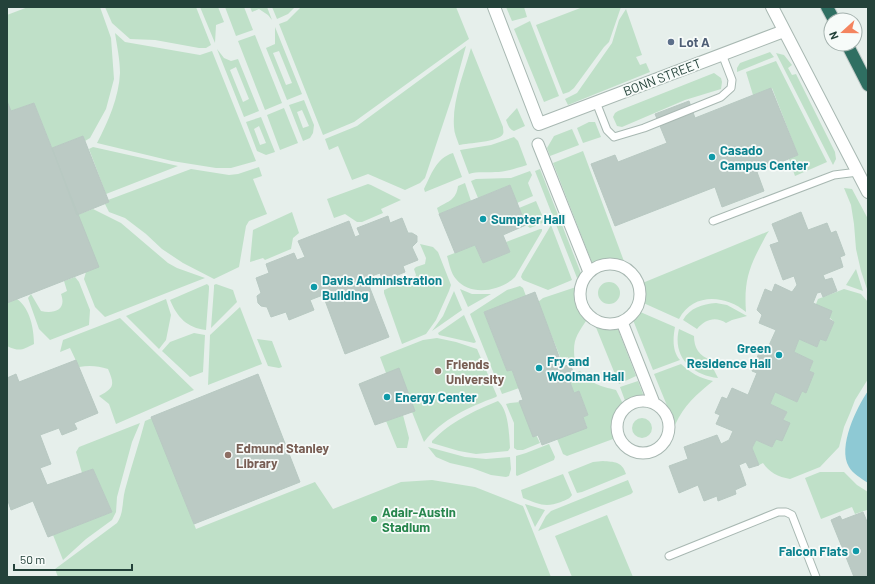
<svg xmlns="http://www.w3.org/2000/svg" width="875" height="584" font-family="Barlow,sans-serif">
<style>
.green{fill:#bfe0c8;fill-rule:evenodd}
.water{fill:#8ec9d4}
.building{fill:#bbcac4;stroke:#b8c9c2}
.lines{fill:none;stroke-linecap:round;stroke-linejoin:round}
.service-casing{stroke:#a8b8b2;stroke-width:9}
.pedestrian-casing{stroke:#a8b8b2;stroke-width:13}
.minor-casing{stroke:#a8b8b2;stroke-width:14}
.motorway-casing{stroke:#c2cac8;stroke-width:14}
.service{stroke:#fff;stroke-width:7}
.pedestrian{stroke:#fff;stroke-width:11}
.minor{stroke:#fff;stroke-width:12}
.motorway{stroke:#2f6f62;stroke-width:12}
.service-dot{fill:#5c6f8a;stroke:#f7fbf9;stroke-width:1.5}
.culture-dot{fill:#0f9aa8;stroke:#f7fbf9;stroke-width:1.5}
.education-dot{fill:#8d6e63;stroke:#f7fbf9;stroke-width:1.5}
.leisure-dot{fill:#2e9e5b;stroke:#f7fbf9;stroke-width:1.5}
.labels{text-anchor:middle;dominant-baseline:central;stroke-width:3.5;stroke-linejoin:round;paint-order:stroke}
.service-label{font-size:13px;font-weight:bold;fill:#4e5e75;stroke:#f7fbf9;text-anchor:start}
.street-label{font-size:13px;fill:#24423a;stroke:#f7fbf9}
.culture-label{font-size:13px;font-weight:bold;fill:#0d838f;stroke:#f7fbf9;text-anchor:start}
.education-label{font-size:13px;font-weight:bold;fill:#785e54;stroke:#f7fbf9;text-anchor:start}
.leisure-label{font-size:13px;font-weight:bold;fill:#27864d;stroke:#f7fbf9;text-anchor:start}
</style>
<rect width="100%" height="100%" fill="#e6efeb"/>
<path class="green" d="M28,7h72l11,31 3,41 -8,30 -16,29 -5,3 -2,-5 -31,12 -18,-45 -23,8 -4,-10v-86z
M105,7h91l15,38 -5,3h-7l-44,-8 -25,-1 -18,-16z
M200,7h18l6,15 -8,3 -1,18z
M225,7h19l9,23 -17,6z
M250,7h17l5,13 -4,-5 -9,-6 -7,3z
M272,7h23l-7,7 -11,5z
M301,7h155l13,32 -115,83 -31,13 -44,-111 8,-3z
M506,7h18l3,10 -15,4z
M583,7h38l-12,35 -5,5 -30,41 -5,4 -6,2 -27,-69z
M626,9l16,46 -6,2 4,8 6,-2 4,9 -82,33 -3,-6 12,-6 35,-50 7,-23z
M530,21l29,75 -15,6 -30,-73z
M275,27l27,67 -15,6 -21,-52 9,-4zM279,51l13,32 -6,2 -13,-32z
M115,33l10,9 75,13 12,-4 44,110 -25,7h-15l-44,-7 -75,-18c11,-21 22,-46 23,-70 0,-13 -3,-27 -5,-40z
M255,35l27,68 -17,7 -27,-69z
M466,46l-14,51 -27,81 -5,5 -15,7 -37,-16 -16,6 -14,-34 -9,4 -4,-11 32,-13z
M471,48l32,79c0,3 1,5 0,7 -4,8 -35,9 -44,11 -2,-6 -5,-12 -5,-18 -2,-26 10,-54 17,-79z
M217,49l7,9 7,3 7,-2 21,52 -15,6zM236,67l13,32 -6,3 -13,-32z
M770,52l4,5 -37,15v-4l3,-5z
M776,53l8,2 8,10 -4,3 4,7 4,-1 39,78 1,7 -3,6z
M776,61l51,101 -32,14 -6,-17 9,-4 -26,-67 -19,7 -7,-23z
M714,73l7,5 1,4 -1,7 -36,11 -63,27 -5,-1 -4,-9 2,-4 3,-2z
M304,100l10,25 -1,8 -3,5 -7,3 -14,-36zM302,110l7,16 -6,2 -6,-16z
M284,108l14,35 -18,7 -13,-35z
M517,108l8,18 -11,5c-5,-2 -6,-6 -8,-11z
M261,117l14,35 -9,3 -9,-4 -11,-29zM259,126l7,17 -6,2 -6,-16z
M589,122h6l6,15 -18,6 -6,-15z
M572,129l7,16 -29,11 -3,-8 7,-12z
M514,137l4,4 9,24c-10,3 -21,7 -32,7 -9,1 -17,-1 -26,2l-9,-24 31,-5z
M93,147l85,19 -72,28 -17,-45z
M583,151l42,113 2,3c-14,-6 -20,-4 -33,1l-41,-105z
M453,153l9,24 -37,15 -1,-3c7,-14 12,-31 29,-36z
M259,167l3,9 -9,3 14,35 -18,7 -3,5 -7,41 -25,12 -31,-16 -21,-14 -16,-15 -21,-16 -16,-6 -4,-8 4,-2 -1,-2 83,-31 38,6 9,-1z
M540,169l42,107 -5,2 -42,-107z
M530,171l2,4 -4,8 5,13 -16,7 -7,-18 -32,13 -7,-17 5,-2 35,-1z
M465,183l6,18 -32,13 -2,-6c12,-7 19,-8 21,-22z
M368,184l3,1 30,15 -20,9 2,4 -21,9h-5l-12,-8 -11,4 -7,-19z
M844,188l8,1 16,30v73l-7,-21 -5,-22 -2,-25 -3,-19z
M536,201l9,21 -15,6 -4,-3 -7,-17z
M93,209l28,14 47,40 9,5 28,10 -100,39 -10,-10 -11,-28 2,-7 12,-5 -21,-52z
M292,212l7,21 -6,5 -2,11 -26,11 -2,-2 -13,4 3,-32z
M551,225l21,55 -24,10 -25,-10 -2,-3 1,-3z
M540,229h2v2l-27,46c-14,14 -45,20 -59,2 -5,-5 -7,-16 -9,-23l28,-11 8,18 27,-11 -4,-10z
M769,231c-4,5 -5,9 -8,14 -13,24 -17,39 -15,67 -20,-17 -53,-20 -67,7l-40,-18 1,-17z
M420,244l13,3 5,5 13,33 -2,6 -13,29 -10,14 -24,10 -18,-51v-3l31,-13 1,-2 -2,-6 2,-2 9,-3 1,-6z
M856,269l7,22 -17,-6z
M75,277l4,5 11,28 -1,15 -39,15 -11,-11 -11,-31 3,-4 10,17c13,3 26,-1 20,-17l6,-3 -3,-10z
M598 293a11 11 0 1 1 22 0a11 11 0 1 1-22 0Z
M207,284l2,2v3l-3,41c-19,-2 -29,-13 -36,-30z
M216,284l17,6 4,12 -26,26 3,-40v-3z
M520,286l3,2 3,8 -42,16 23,59 5,-1 7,18 -17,6 -32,-80 37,-24z
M576,287c2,4 1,6 2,10 0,9 4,15 10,21 -12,18 -16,22 -13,44l-5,2 -2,-7 -7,2 -23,-57 5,-4z
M460,289l12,5h19l-23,13z
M844,289l17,5 7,8v77l-13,21 -5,13 -6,14 -5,20 -19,20 -30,12c-12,-2 -21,-7 -27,-16l-4,2 -7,-17 4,-8 16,7 15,-35 -17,-8 5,-12 22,10 5,-11 4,1 8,-19 -5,-2 4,-10 -19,-9 5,-13 18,8 3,-8 6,2 8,-19 -18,-18 2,-5z
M454,291l8,19 -30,21 11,-15z
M17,299c13,9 17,30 17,45 -12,6 -14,8 -27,2v-43z
M166,299l5,16 -5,25 -7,9 -33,-33z
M716,303l11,2 20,11 -15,4 -6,3c-10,-7 -21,-4 -29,6l-14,-9c7,-12 19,-16 33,-17z
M240,307l22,57 -54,21 2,-50z
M638,311l37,16c-2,11 -3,24 5,33l-27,10 -22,-55 3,-3z
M464,315l12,27 -2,1 -35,-8 -1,-2z
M120,318l74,72 -78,34 -7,-20 -10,-8c15,-8 16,-11 9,-27 -10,-3 -18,-4 -29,-2l-9,-19 -10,4 3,-12z
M593,320l10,3 13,1 20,52 -17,8z
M679,329l15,7c0,12 5,20 17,24l1,6 6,12c-26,-3 -46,-21 -39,-49z
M194,333l11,2 -2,37 -13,5 -28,-26 8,-9z
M437,338l19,4 21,7 20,47 -1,1c-27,10 -54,22 -72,45l-12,-30 -26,-39 -6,-16 43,-17z
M257,339l15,2 10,26 -3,1 -11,-2z
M681,364c10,9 18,14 32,17 -17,14 -29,24 -38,44l-21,-51z
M580,371c11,13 20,15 36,19l9,18c-9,12 -6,15 -9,28l-3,3 -46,17 -4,-2 -6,-15 30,-12 -4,-10 5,-2 -9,-24 -5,2 -4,-11 6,-3 -2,-5z
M638,381l5,13 -3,6 -13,6 -7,-19z
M498,401c11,10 11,33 12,47l-2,3 -32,3 -17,-3 -27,-8v-2c20,-20 40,-29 66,-40z
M520,402l20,41 -17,7h-6l-3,-2v-25l-8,-19 4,-1z
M403,415l6,23 -2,10h-10l-11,-27z
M632 428a10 10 0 1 1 20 0a10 10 0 1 1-20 0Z
M152,418l44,111 119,-47 18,27 68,-27 31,-2 43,7 48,19 28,71h-493l-3,-8 62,-46c7,-10 5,-22 8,-33 6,-23 14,-46 20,-69z
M140,423l-8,19 -15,55 -1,15 -4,8 -26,19 -23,21 -10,-25 59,-23 -19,-43 -11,4 -6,-21 3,-5z
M549,444l6,13 -1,3 -37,16 -1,-1v-19l10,-3z
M428,447l37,10 21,2 24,-2 1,12 -2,7 -3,1 -15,-2 -19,-7 -22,-5 -14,-6z
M603,461c11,1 19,0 23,13l-44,18 -5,1 -9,-21 25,-10z
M820,472h24l13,13 11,7v19l-1,-1 -12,4 -3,-7 -31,12 -16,-41z
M563,474l9,21c-2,4 -7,5 -11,7 -16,6 -22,2 -38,-4l-2,-8z
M628,480l5,12 -2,2 -93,37 8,-15 5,-5z
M525,504l20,6 -10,17z
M607,515l26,62h-61l-17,-41z"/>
<path class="water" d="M868,391v92c-7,-5 -15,-9 -19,-16 -12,-20 8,-60 19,-76z"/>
<path class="building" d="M771,88l27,67 -41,17 7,19 -42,16 -7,-20 -100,39 -24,-62 24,-9 3,7 49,-19 -12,-29 34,-13 6,17z
M7,101l4,10 23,-8 65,164 -92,36z
M83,136l26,66 -32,13 -25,-67z
M510,185l16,40 -23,10 7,17 -27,11 -8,-18 -20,8 -16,-39z
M801,212l7,18 19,-7 4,10 5,-2 9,24 -5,2 3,10 -20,8 2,5 7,-2 5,13 -14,6 -2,-5 -4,1 -4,10 19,8 -3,8 5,3 -8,19 -6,-2 -3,8 -18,-8 -5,13 19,9 -4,10 5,2 -8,20 -4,-2 -5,11 -22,-10 -5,12 17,8 -4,8 7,3 -8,18 -6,-2 -4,8 -16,-7 -4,8 7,17 -10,3 -3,-6 -7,3 7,20 -11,5 1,4 -18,7 -1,-5 -13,5 -6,-16 -19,8 -10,-27 19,-7 -4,-12 33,-12 4,9 8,-4 4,-9 -17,-7 4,-9 -5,-2 7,-16 5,2 5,-11 16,7 9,-22 -5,-2 8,-21 6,2 10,-22 -17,-7 3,-8 -5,-5 8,-21 7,3 3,-8 17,8 5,-7 -3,-9 -11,4 -13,-35 9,-3 -7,-18z
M388,216l2,7 12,-5 6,15h4l5,3v6l-5,5 6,13 -15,6 2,6 -22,9 -3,-8 -14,5 23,59 -44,17 -22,-59 -13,5 4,10 -25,10 -3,-8 -15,5 -4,-10 -6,-1 -3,-3 -1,-7 4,-3 -5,-15 13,-5 -3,-9 28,-11 3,7 8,-3 -7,-16 51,-20 6,16 5,-2 -3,-7z
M535,292l28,75 7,-3 6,15 -6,3 4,11 5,-2 9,24 -5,2 4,11 -45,17 -4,-10 -5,2 -14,-36 4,-1 -11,-30 -5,1 -23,-59z
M76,360l22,53 -24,10 3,6 -15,6 -3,-7 -19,7 11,29 -11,4 7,17 46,-16 19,43 -64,25 -15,-36 -22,9 -3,-9 -1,1v-124l9,-4 3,8z
M399,368l16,43 -40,14 -16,-41z
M258,374l42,108 -106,42 -43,-107z
M863,512l5,12v53h-14l-23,-57 9,-4 2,4z"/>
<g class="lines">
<defs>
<path id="service" d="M596,102l11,28 7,7 30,-9 77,-31 10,-9 1,-8 -10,-26
M713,221l121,-46 24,-3
M669,556l109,-44h8l6,3 24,62"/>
<path id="pedestrian" d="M538,144l51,128
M580 294a30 30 0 1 1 60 0a30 30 0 1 1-60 0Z
M622,322l32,81
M617 427a26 26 0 1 1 52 0a26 26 0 1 1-52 0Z"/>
<path id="minor" d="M494,7l45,117 245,-93
M772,7l96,185"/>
<path id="motorway" d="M827,7l7,13
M847,44l21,41"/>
</defs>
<use href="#service" class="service-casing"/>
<use href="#pedestrian" class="pedestrian-casing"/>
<use href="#minor" class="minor-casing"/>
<use href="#motorway" class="motorway-casing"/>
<use href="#service" class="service"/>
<use href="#pedestrian" class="pedestrian"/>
<use href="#minor" class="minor"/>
<use href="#motorway" class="motorway"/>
</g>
<circle class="service-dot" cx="671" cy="42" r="4"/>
<g class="culture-dot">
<circle cx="712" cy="157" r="4"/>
<circle cx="483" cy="219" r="4"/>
<circle cx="314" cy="287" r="4"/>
<circle cx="779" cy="355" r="4"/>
<circle cx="539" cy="368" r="4"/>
<circle cx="387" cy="397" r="4"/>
<circle cx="856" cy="551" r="4"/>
</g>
<g class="education-dot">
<circle cx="438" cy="371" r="4"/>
<circle cx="228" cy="455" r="4"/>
</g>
<circle class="leisure-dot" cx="374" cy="519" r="4"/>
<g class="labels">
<g class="service-label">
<text x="679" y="42">Lot A</text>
</g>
<g class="street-label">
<text transform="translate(662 77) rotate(-21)">BONN STREET</text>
</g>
<g class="culture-label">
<text x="720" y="150">Casado<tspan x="720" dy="15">Campus Center</tspan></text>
<text x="491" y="219">Sumpter Hall</text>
<text x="322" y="280">Davis Administration<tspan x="322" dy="15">Building</tspan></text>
<text x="771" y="348" text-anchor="end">Green<tspan x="771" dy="15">Residence Hall</tspan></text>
<text x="547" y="361">Fry and<tspan x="547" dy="15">Woolman Hall</tspan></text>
<text x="395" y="397">Energy Center</text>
<text x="848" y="551" text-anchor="end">Falcon Flats</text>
</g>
<g class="education-label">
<text x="446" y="364">Friends<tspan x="446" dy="15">University</tspan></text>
<text x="236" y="448">Edmund Stanley<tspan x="236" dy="15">Library</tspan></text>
</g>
<g class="leisure-label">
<text x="382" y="512">Adair-Austin<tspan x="382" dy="15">Stadium</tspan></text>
</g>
</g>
<rect width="875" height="584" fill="none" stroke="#24423a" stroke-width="16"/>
<g transform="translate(843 32) rotate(249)"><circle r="19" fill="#f7fbf9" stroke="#a3b1ad"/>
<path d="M0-3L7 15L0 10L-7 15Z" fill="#f4845f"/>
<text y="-6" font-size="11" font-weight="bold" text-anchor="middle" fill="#24423a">N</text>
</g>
<path d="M14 564v6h118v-6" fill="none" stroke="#24423a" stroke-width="2"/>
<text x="20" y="564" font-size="12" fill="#24423a" stroke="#f7fbf9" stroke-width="3" paint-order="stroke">50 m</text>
</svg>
